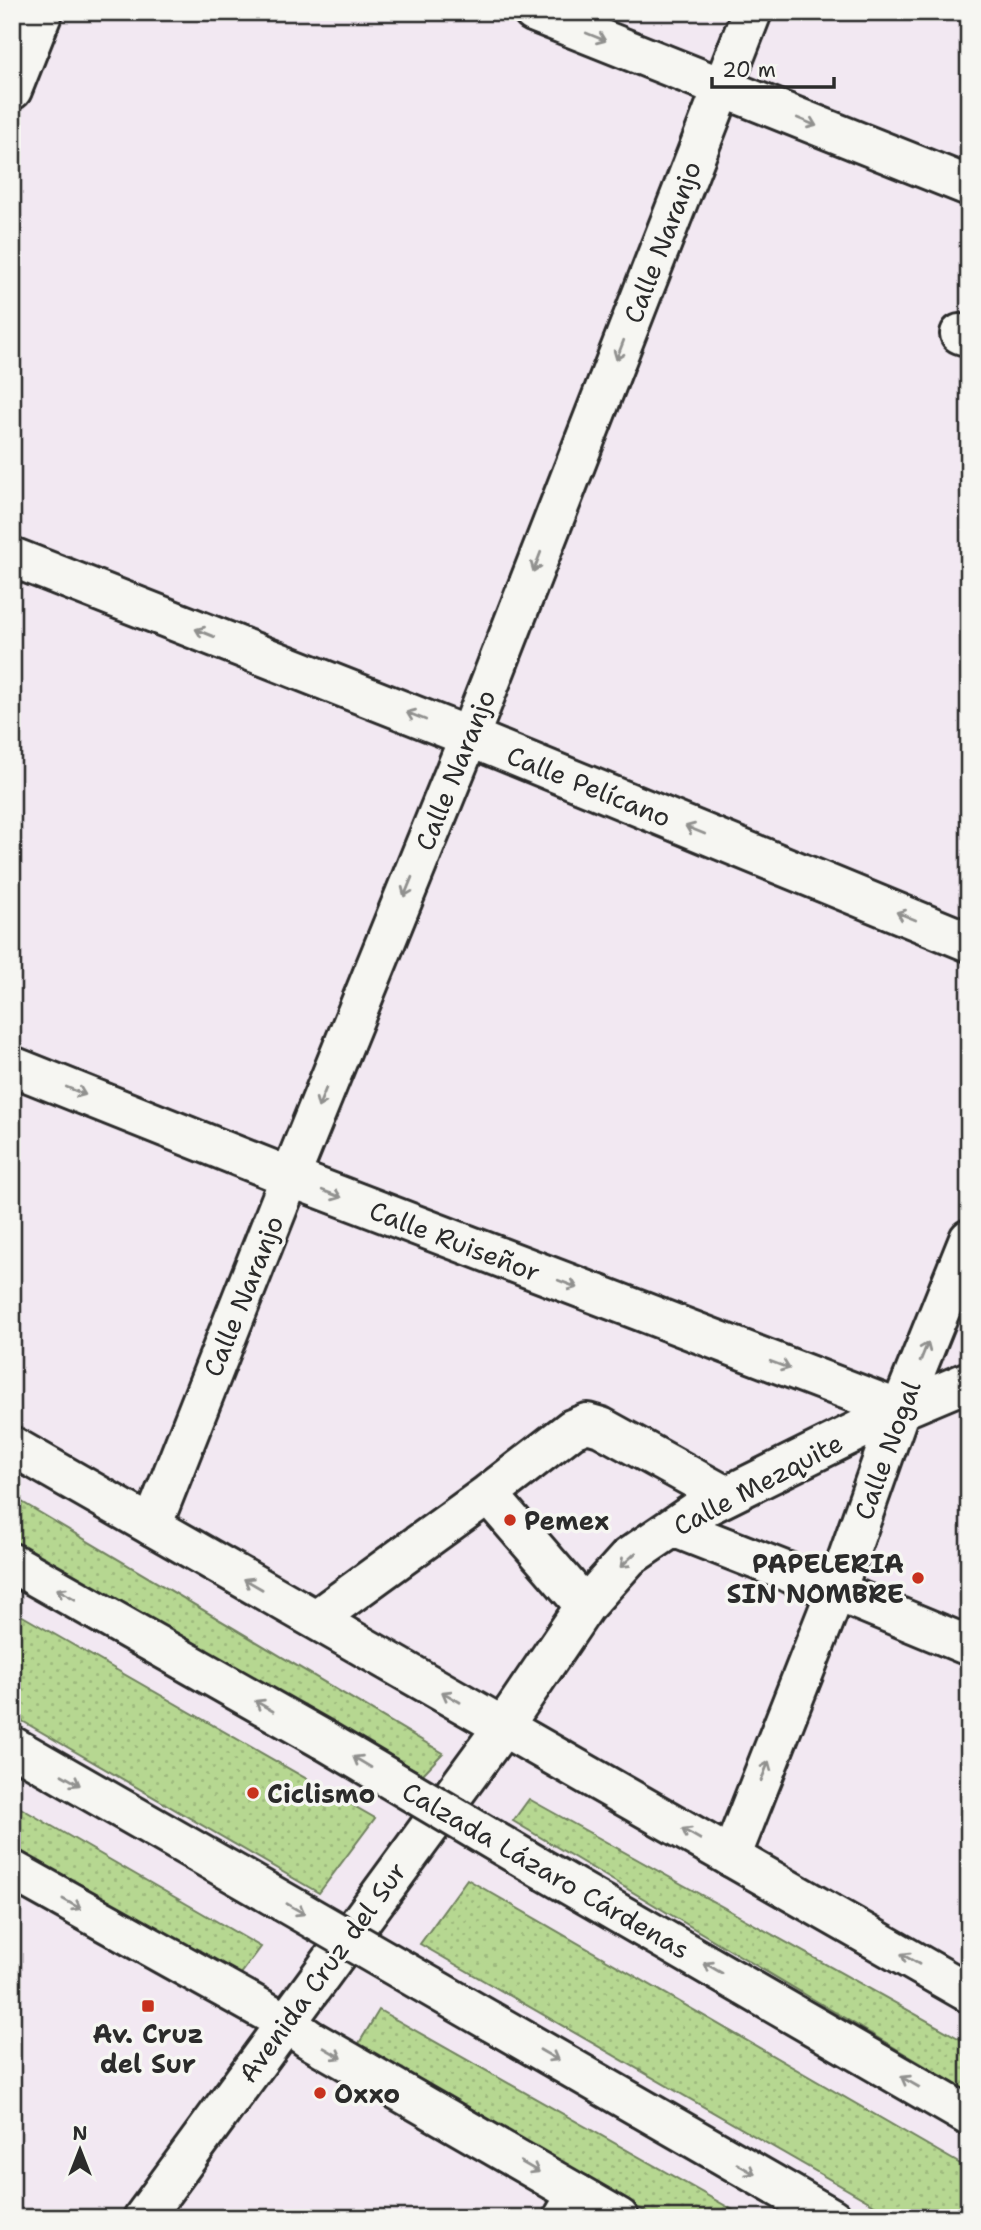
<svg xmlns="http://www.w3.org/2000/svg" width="981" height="2230" font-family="'Shantell Sans',sans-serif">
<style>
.grass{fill:url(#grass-dots);stroke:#70815e;stroke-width:2}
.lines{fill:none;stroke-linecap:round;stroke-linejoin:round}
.minor-casing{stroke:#2b2b2b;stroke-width:44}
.major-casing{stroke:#2b2b2b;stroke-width:44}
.highway-casing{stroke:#2b2b2b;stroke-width:44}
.minor{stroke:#f6f6f2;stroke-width:38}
.major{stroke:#f6f6f2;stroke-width:38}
.highway{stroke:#f6f6f2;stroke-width:38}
.highway-bridge-casing{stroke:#2b2b2b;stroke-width:44;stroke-linecap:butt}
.highway-bridge{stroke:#f6f6f2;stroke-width:38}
.oneway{stroke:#90908e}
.poi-dot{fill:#c8321e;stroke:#f6f6f2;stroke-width:2.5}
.labels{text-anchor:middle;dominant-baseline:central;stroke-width:7;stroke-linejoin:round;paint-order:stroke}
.street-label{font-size:26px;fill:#2b2b2b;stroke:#f6f6f2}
.poi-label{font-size:26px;font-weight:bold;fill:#2b2b2b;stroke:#f6f6f2;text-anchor:start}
</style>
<defs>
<pattern id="grass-dots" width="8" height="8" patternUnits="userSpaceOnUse" patternTransform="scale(1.75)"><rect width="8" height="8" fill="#b6d791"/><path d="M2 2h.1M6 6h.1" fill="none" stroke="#9db97d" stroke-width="1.8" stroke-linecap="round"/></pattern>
</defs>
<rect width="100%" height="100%" fill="#f2e8f2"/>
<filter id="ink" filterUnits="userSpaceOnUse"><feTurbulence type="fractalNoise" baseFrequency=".0143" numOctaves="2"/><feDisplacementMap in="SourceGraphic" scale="14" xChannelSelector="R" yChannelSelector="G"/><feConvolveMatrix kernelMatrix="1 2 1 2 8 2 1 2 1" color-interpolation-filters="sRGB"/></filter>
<g filter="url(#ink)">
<path class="grass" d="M12,1496l431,257 -20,21 -411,-230z
M12,1610l363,208 -56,75 -307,-178z
M529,1799l440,245v48l-456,-271z
M12,1803l249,144 -23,31 -226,-129z
M467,1879l502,290v49h-72l-477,-274z
M379,2010l368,208h-91l-298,-173z"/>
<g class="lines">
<defs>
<path id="minor" d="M533,12l436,174
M12,90l31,-78
M960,334l9,3
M12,557l457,180 500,205
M12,1066l278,111 610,233
M488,1494l97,112
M152,1526l138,-349 179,-440 283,-725
M673,1527l163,64 133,55
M316,1619l172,-125 84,-65 15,-6 14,4 125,69
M503,1727l82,-121 44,-49 69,-47 202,-100 69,-29
M731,1857l105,-266 64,-181 69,-171
M563,2218l14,-24"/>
<path id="major" d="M12,1446l957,547
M12,1870l273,152 24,17 310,179
M143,2218l360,-491"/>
<path id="highway" d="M12,1563l312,177
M12,1746l225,129
M547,1872l422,244
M490,2021l342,197"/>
</defs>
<use href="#minor" class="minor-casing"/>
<use href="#major" class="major-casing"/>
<use href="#highway" class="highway-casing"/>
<use href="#minor" class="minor"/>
<use href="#major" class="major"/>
<use href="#highway" class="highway"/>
<defs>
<path id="highway-bridge" d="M324,1740l223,132
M237,1875l253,146"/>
</defs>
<use href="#highway-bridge" class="highway-bridge-casing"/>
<use href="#highway-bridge" class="highway-bridge"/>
</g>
<defs><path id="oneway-shaft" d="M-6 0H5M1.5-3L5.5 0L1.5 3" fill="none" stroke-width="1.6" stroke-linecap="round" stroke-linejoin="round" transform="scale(1.75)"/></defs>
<g class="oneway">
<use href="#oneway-shaft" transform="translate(596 37) rotate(22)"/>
<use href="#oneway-shaft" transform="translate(807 122) rotate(22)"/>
<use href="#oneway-shaft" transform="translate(620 350) rotate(111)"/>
<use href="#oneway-shaft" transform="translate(537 562) rotate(111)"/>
<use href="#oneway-shaft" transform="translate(205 633) rotate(-158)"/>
<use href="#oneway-shaft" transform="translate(416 716) rotate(-158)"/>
<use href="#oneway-shaft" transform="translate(695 830) rotate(-158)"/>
<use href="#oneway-shaft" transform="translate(408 887) rotate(112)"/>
<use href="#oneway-shaft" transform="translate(906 916) rotate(-158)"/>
<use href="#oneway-shaft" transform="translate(76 1091) rotate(22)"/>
<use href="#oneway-shaft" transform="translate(322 1098) rotate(112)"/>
<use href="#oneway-shaft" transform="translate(332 1194) rotate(21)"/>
<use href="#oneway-shaft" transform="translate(568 1284) rotate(21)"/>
<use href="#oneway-shaft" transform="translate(924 1352) rotate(-68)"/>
<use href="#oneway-shaft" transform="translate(780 1365) rotate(21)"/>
<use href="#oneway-shaft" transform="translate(628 1560) rotate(137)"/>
<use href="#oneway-shaft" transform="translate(253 1584) rotate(-150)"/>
<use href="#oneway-shaft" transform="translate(66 1594) rotate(-150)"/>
<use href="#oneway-shaft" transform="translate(451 1697) rotate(-150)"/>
<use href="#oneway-shaft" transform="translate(264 1706) rotate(-150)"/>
<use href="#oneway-shaft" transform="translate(362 1762) rotate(-149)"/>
<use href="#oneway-shaft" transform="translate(765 1771) rotate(-68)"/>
<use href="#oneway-shaft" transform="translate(71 1780) rotate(30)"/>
<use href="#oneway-shaft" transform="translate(691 1834) rotate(-150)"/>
<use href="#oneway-shaft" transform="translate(72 1904) rotate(29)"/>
<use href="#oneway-shaft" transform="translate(296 1909) rotate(30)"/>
<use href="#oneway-shaft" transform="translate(910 1959) rotate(-150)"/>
<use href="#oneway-shaft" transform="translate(713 1968) rotate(-150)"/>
<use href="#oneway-shaft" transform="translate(333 2053) rotate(30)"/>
<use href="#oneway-shaft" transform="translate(549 2055) rotate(30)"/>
<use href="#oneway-shaft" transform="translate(910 2082) rotate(-150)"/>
<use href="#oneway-shaft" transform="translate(530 2167) rotate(30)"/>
<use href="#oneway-shaft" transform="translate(746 2169) rotate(30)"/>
</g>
</g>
<g class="poi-dot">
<circle cx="510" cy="1520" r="7"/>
<circle cx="918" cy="1578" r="7"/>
<circle cx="253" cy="1793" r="7"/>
<rect x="141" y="1999" width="14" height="14" rx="3.5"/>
<circle cx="320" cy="2093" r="7"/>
</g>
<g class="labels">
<g class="street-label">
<text transform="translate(662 242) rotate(-69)">Calle Naranjo</text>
<text transform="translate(455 770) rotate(-68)">Calle Naranjo</text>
<text transform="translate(589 786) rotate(22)">Calle Pelícano</text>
<text transform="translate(455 1241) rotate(21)">Calle Ruiseñor</text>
<text transform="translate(243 1296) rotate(-68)">Calle Naranjo</text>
<text transform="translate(887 1450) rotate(-70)">Calle Nogal</text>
<text transform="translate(758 1484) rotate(-28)">Calle Mezquite</text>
<text transform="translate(546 1870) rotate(30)">Calzada Lázaro Cárdenas</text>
<text transform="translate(322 1972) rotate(-54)">Avenida Cruz del Sur</text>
</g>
<g class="poi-label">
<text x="524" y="1520">Pemex</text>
<text x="904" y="1563" text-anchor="end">PAPELERIA<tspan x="904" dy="30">SIN NOMBRE</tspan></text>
<text x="267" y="1793">Ciclismo</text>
<text x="148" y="2033" text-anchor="middle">Av. Cruz<tspan x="148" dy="30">del Sur</tspan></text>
<text x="334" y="2093">Oxxo</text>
</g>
</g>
<rect width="981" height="2230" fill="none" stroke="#f6f6f2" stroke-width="42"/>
<rect x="21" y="21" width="939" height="2188" fill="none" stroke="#2b2b2b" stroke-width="2.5" filter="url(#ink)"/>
<g transform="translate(80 2150)" stroke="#f6f6f2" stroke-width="5" paint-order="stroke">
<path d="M0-5L12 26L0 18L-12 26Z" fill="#2b2b2b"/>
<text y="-10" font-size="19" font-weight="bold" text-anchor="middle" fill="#2b2b2b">N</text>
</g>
<path d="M712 77v10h122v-10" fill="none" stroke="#2b2b2b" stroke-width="3.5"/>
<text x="722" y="77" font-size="21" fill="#2b2b2b" stroke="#f6f6f2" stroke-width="5" paint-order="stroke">20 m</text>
</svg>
